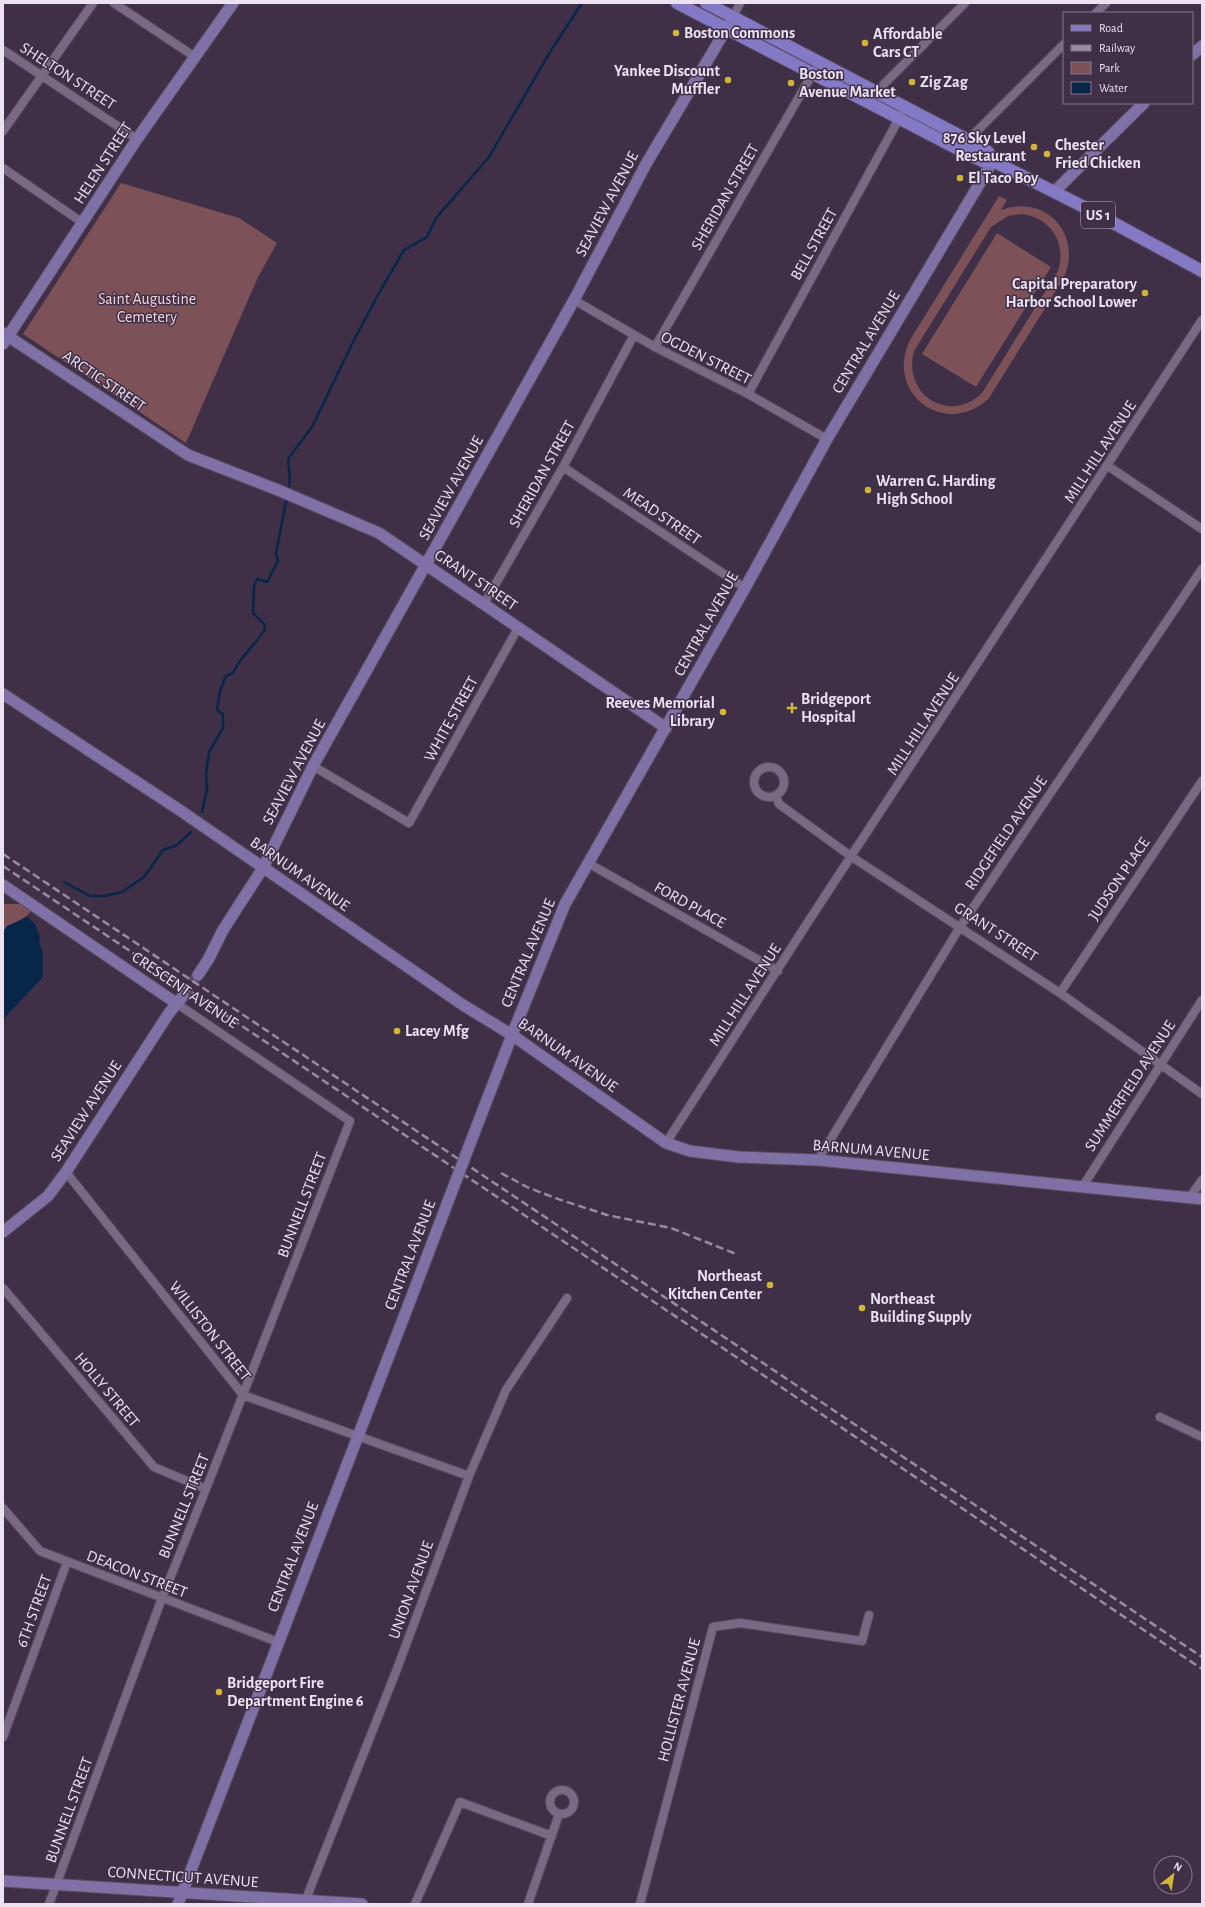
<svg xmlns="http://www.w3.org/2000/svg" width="1205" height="1907" font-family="'Alegreya Sans',sans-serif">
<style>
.green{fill:#7c5157;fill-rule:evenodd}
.water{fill:#08264a}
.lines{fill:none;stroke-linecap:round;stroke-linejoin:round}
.stream{stroke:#08264a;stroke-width:2.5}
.secondary-tunnel{stroke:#594b61;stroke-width:11;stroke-dasharray:11 5.5;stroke-linecap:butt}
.street-casing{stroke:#594c61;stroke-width:10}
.secondary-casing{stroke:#594c61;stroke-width:13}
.primary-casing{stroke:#594c61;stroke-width:14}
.street{stroke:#7a6985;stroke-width:8}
.secondary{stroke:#7f71a5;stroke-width:11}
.primary{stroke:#8479c5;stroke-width:12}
.rail{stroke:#988ca0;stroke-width:2.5;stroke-dasharray:8 4;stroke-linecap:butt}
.secondary-bridge-casing{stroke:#594c61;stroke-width:13;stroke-linecap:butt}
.secondary-bridge{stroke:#7f71a5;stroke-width:11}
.poi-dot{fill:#d3b635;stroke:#3f3048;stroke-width:1.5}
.labels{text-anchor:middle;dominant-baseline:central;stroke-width:3;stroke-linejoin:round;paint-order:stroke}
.shield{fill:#3f3048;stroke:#b7acbe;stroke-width:1}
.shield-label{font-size:15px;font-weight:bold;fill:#ebe1f1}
.poi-label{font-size:16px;font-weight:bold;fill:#ebe1f1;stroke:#3f3048;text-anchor:start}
.street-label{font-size:16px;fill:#ebe1f1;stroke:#3f3048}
.park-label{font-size:16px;fill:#f9d3d8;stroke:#3f3048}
</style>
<rect width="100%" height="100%" fill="#3f3048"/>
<path class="green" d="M121,183l118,35 38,25 -19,34 -72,166 -163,-109z
M999,196l8,4 -6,10c47,-17 84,28 61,71l-73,117c-43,41 -105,-4 -79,-58zM1022,214c29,4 45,29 36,57l-76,122c-33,32 -80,1 -68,-42l77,-124 17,-11z
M997,233l54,34 -75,120 -54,-33z
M3,904h18l10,7c-7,10 -20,11 -28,21z"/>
<path class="water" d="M27,917l8,7 5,13 -1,5 4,11v24l-37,39 -3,6v-90l4,-6z"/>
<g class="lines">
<path class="stream" d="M288,490l2,-9 -2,-22 24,-32 41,-85 26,-49 25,-43 23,-13 9,-19 53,-61 61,-105 32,-49
M202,812l5,-23 -1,-15 3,-22 14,-24v-14l-6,-4 3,-19 6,-15 7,-3c7,-17 23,-28 32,-44l-1,-5 -11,-11 1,-27 3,-7 10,3 11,-21 -2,-8 11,-56
M64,882l26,14h14l18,-4 22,-15 19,-27 14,-5 14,-13"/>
<path class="secondary-tunnel" d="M183,996l15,-21"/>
<defs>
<path id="street" d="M114,3l81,54
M1096,13l10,-10
M733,17l7,-14
M3,50l134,89
M873,95l92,-92
M3,131l90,-128
M965,143l99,-99
M3,168l80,55
M574,300l81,47 93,47 79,45
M655,347l159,-276
M748,394l153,-279
M1108,466l94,63
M563,467l182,121
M484,604l79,-137 71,-132
M313,766l96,57 109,-195
M754 782a15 15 0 1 1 30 0a15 15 0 1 1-30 0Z
M776,796l3,8 73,53 208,136 142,101
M588,863l190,108
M1060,993l142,-212
M666,1143l142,-221 394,-602
M818,1160l142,-233 242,-358
M66,1172l177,223 226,81
M1083,1186l119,-186
M1190,1197l12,-17
M3,1288l151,179 52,22
M1160,1417l42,20
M3,1508l37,43 238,91
M3,1737l64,-175
M550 1802a12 12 0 1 1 24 0a12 12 0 1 1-24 0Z
M49,1904l113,-306 44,-109 144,-368 -174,-118
M304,1904l93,-235 72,-193 37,-86 61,-92
M415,1904l45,-102 92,34
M528,1904l31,-90
M640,1904l73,-277 27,-4 122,18 7,-26"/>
<path id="secondary" d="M1192,55l10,-9
M1055,191l89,-88
M3,333l185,122 90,35 101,43 287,195
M3,344l134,-205 96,-136
M3,694l178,117 282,194 49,30 154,108 24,8 48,6 80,3 384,39
M3,885l173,118
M198,975l10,-15 15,-30 40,-62 50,-102 261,-466 72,-136 85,-143
M473,1136l39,-101 53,-131 180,-316 82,-149 166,-278
M3,1232l45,-36 18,-24 103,-159 14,-17
M3,1881l359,23
M178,1904l237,-616"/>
<path id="primary" d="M677,3l283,147 22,11h11l91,46 118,64
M706,3l262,137 20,12 5,9"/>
</defs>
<use href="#street" class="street-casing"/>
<use href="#secondary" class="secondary-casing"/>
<use href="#primary" class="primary-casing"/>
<use href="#street" class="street"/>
<use href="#secondary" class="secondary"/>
<use href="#primary" class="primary"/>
<path class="rail" d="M3,854l1199,803
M3,866l1199,803
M501,1173l26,14 28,11 52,17 64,13 65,26"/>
<defs>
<path id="secondary-bridge" d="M415,1288l58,-152"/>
</defs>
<use href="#secondary-bridge" class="secondary-bridge-casing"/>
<use href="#secondary-bridge" class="secondary-bridge"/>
</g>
<g class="poi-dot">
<circle cx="676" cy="33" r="4"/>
<circle cx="865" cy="43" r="4"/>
<circle cx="728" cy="80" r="4"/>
<circle cx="912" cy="82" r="4"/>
<circle cx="791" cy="83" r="4"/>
<circle cx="1034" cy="147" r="4"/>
<circle cx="1047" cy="154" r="4"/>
<circle cx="960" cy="178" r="4"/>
<circle cx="1145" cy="293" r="4"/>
<circle cx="868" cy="490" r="4"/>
<path d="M790 702h4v4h4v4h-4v4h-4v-4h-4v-4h4z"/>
<circle cx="723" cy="712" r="4"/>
<circle cx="397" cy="1031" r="4"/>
<circle cx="770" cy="1285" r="4"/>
<circle cx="862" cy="1308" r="4"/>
<circle cx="219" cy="1692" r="4"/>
</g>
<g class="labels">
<rect class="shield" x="1081" y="202" width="34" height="26" rx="3"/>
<g class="shield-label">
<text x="1098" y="215">US 1</text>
</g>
<g class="poi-label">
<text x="684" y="33">Boston Commons</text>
<text x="873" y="34">Affordable<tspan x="873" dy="18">Cars CT</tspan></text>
<text x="720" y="71" text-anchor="end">Yankee Discount<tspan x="720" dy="18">Muffler</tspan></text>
<text x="799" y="74">Boston<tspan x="799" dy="18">Avenue Market</tspan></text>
<text x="920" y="82">Zig Zag</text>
<text x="1026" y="138" text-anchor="end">876 Sky Level<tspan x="1026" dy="18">Restaurant</tspan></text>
<text x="1055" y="145">Chester<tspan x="1055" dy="18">Fried Chicken</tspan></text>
<text x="968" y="178">El Taco Boy</text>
<text x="1137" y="284" text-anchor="end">Capital Preparatory<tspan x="1137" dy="18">Harbor School Lower</tspan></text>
<text x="876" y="481">Warren G. Harding<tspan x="876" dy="18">High School</tspan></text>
<text x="801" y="699">Bridgeport<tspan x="801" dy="18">Hospital</tspan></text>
<text x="715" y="703" text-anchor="end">Reeves Memorial<tspan x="715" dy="18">Library</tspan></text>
<text x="405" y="1031">Lacey Mfg</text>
<text x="762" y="1276" text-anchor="end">Northeast<tspan x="762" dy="18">Kitchen Center</tspan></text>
<text x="870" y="1299">Northeast<tspan x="870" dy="18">Building Supply</tspan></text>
<text x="227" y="1683">Bridgeport Fire<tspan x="227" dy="18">Department Engine 6</tspan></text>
</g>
<g class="street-label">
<text transform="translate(68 76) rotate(33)">SHELTON STREET</text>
<text transform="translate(103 163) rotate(-57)">HELEN STREET</text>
<text transform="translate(725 197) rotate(-60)">SHERIDAN STREET</text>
<text transform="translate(607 204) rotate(-62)">SEAVIEW AVENUE</text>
<text transform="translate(814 244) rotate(-61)">BELL STREET</text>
<text transform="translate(866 342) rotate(-59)">CENTRAL AVENUE</text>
<text transform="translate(706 358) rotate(27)">OGDEN STREET</text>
<text transform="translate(104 381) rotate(34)">ARCTIC STREET</text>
<text transform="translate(1100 452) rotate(-57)">MILL HILL AVENUE</text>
<text transform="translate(542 474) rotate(-61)">SHERIDAN STREET</text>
<text transform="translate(451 488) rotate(-61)">SEAVIEW AVENUE</text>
<text transform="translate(662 516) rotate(34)">MEAD STREET</text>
<text transform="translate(476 580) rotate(34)">GRANT STREET</text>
<text transform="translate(706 624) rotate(-61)">CENTRAL AVENUE</text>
<text transform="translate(451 719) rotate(-61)">WHITE STREET</text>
<text transform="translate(923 724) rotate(-57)">MILL HILL AVENUE</text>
<text transform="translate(294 772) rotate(-62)">SEAVIEW AVENUE</text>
<text transform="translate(1006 833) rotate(-56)">RIDGEFIELD AVENUE</text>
<text transform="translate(300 874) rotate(35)">BARNUM AVENUE</text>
<text transform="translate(1119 879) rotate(-56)">JUDSON PLACE</text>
<text transform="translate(690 905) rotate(29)">FORD PLACE</text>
<text transform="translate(996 932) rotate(33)">GRANT STREET</text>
<text transform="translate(528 953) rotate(-67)">CENTRAL AVENUE</text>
<text transform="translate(185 990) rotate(34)">CRESCENT AVENUE</text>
<text transform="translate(745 995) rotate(-57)">MILL HILL AVENUE</text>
<text transform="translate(568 1055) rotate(35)">BARNUM AVENUE</text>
<text transform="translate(1130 1086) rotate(-57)">SUMMERFIELD AVENUE</text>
<text transform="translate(86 1111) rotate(-57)">SEAVIEW AVENUE</text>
<text transform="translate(871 1150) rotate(5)">BARNUM AVENUE</text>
<text transform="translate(302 1205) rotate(-69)">BUNNELL STREET</text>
<text transform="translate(410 1255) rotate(-69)">CENTRAL AVENUE</text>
<text transform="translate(210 1331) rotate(52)">WILLISTON STREET</text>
<text transform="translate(107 1390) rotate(50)">HOLLY STREET</text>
<text transform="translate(184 1506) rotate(-68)">BUNNELL STREET</text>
<text transform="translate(293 1557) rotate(-69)">CENTRAL AVENUE</text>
<text transform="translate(137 1574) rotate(21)">DEACON STREET</text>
<text transform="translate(411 1590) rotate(-70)">UNION AVENUE</text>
<text transform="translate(34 1611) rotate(-70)">6TH STREET</text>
<text transform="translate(679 1700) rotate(-75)">HOLLISTER AVENUE</text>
<text transform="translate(69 1810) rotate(-70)">BUNNELL STREET</text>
<text transform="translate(183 1877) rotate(4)">CONNECTICUT AVENUE</text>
</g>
<g class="park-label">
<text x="147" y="299">Saint Augustine<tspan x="147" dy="18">Cemetery</tspan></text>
</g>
</g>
<rect width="1205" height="1907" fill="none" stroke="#ebe1f1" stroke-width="8"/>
<rect x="1063" y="12" width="130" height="92" fill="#3f3048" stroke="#84778c"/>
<rect x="1071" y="25" width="20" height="6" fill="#8479c5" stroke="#84778c"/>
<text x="1099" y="32" font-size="12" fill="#ebe1f1">Road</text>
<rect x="1071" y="45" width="20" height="6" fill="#988ca0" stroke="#84778c"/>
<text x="1099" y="52" font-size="12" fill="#ebe1f1">Railway</text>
<rect x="1071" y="62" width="20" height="12" fill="#7c5157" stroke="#84778c"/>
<text x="1099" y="72" font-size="12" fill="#ebe1f1">Park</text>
<rect x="1071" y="82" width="20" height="12" fill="#08264a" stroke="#84778c"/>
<text x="1099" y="92" font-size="12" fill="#ebe1f1">Water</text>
<g transform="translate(1173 1875) rotate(30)"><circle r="19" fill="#3f3048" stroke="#84778c"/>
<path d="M0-3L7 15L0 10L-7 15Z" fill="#d3b635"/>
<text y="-6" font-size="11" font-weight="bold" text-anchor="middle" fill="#ebe1f1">N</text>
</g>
</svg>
